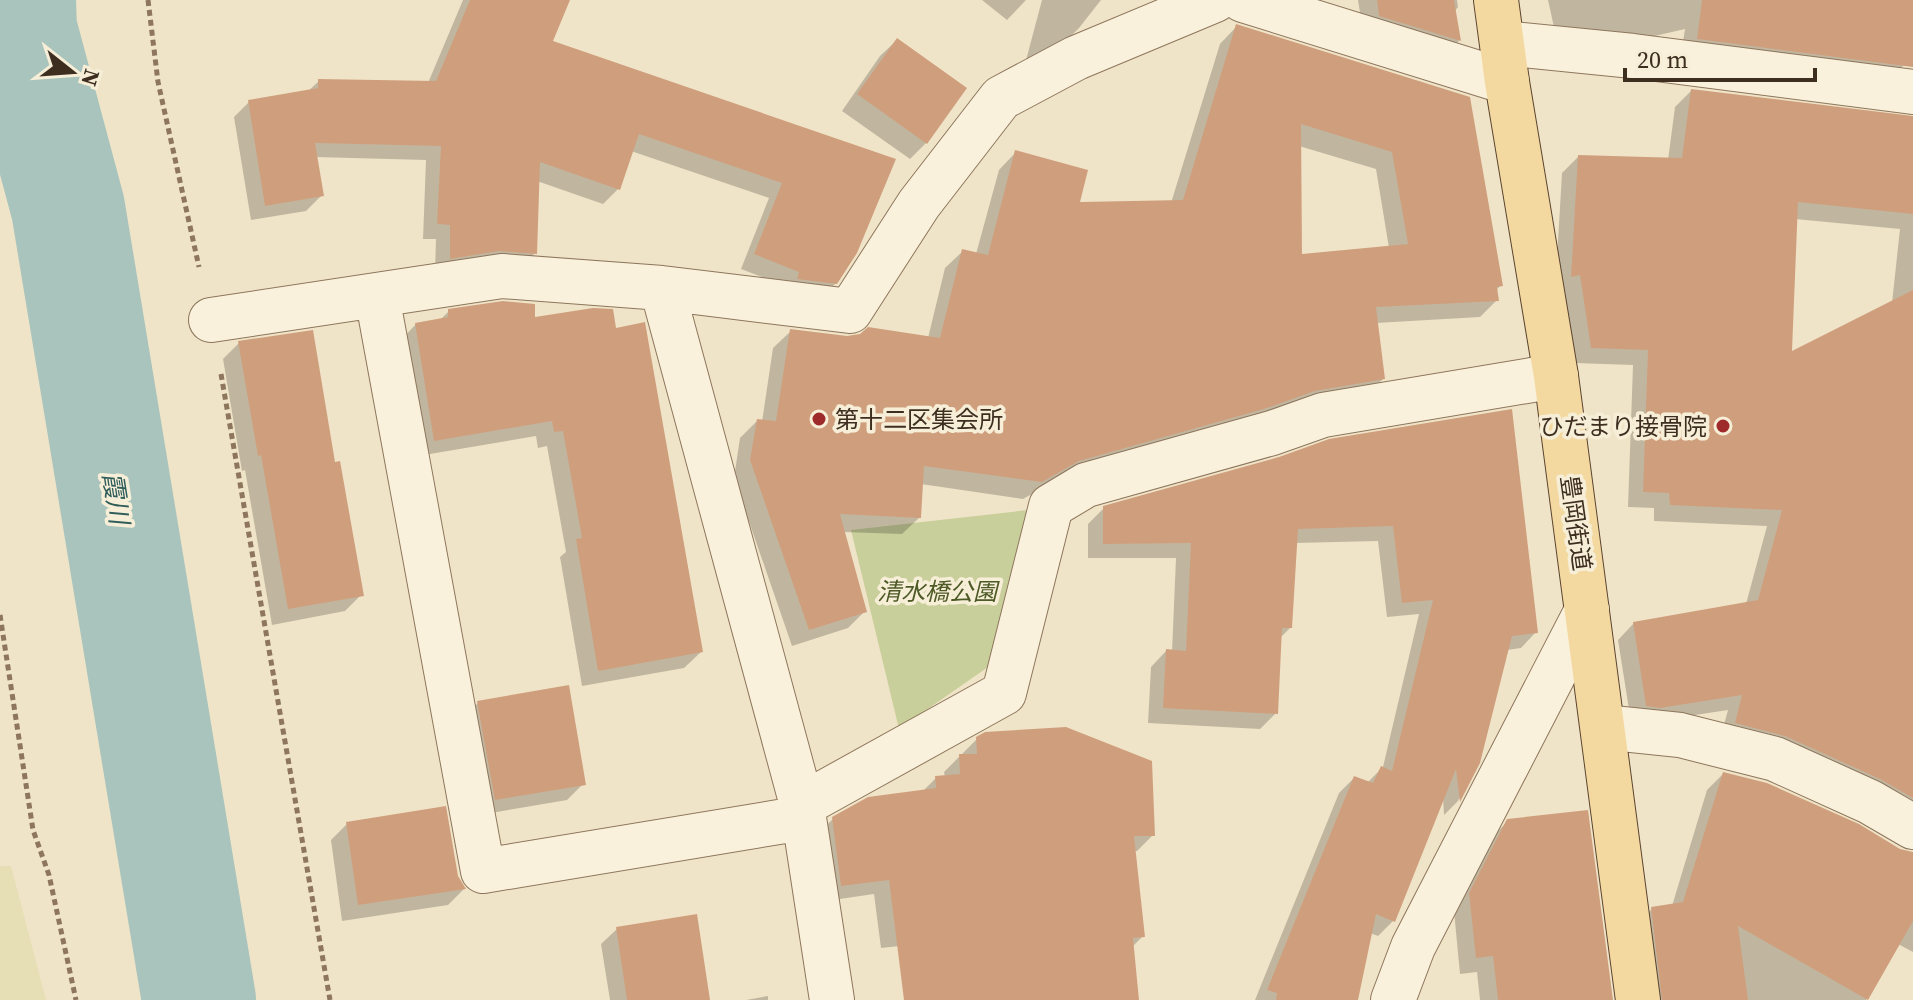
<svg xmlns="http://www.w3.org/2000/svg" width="1913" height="1000" font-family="'Source Serif 4','Noto Sans JP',serif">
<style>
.farmland{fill:#e6deb5}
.green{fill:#c9cf9b}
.shadow{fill:#0003;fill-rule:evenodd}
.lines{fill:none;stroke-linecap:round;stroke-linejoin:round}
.river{stroke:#a9c4bc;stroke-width:114}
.building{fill:#cf9f7d;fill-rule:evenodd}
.minor-casing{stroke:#8d765c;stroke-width:46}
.major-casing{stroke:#5b4430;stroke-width:46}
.path{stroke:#8d765c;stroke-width:5;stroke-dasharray:6 4;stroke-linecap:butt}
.minor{stroke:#faf1dc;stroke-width:44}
.major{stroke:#f3d9a0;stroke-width:44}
.poi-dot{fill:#9e2a2b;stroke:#f7eed8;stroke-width:3}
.labels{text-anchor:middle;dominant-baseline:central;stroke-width:7;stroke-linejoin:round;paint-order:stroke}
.poi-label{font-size:24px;fill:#3d2e20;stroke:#f7eed8;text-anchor:start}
.street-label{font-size:24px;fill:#3d2e20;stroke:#f7eed8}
.park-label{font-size:24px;font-style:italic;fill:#4d5a26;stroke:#f7eed8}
.water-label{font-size:26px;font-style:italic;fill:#2f5d5a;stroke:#f7eed8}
</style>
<rect width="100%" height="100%" fill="#f0e4c8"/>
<path class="farmland" d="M0,866h11l35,134h-46z"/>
<path class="green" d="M1028,510l-37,155 -92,64 -48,-199z"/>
<path class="shadow" d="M463,0h105l-18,42 343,118 -57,123 -16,16 -79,-30 28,-71 -138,-47 -13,38 -15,15 -66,-23 -2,72 -15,15 -85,5 1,-34h-13l3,-79 -111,-3 7,38 -16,16 -55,9 -17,-103 15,-15 58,-10 12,-11 109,2z
M982,0h44l-19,20z
M1042,0h59l-22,28 -20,20 -34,16z
M1358,0h99l1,7 -4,5 5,29 -16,16 -80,-25z
M1548,0h364l-8,65 -16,16 -207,-26 4,-26 -74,17 -54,-5z
M1237,26l231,72 33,187 -5,5 1,10 -17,17 -104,6 7,56 -17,17 -306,82 -37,21 -102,-15 -1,33 -18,17 -59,-2 22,79 -17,17 -56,18 -58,-168 6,-40 17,-17 5,1 11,-74 18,-17 56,7h81l17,-70 18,-17 13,3 23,-84 17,-18 61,52 94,-1 49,-159zM1299,146l77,23 13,79 -89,8z
M897,40l29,103 -16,16 -68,-48 38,-55z
M1691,91l222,27v707l-193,-86 8,-29 -85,13 -12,-1 -13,-82 16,-17 112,-19 21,-78 -113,-5v-13l-26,-1 5,-142 -58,-2 -20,-71 7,-119 16,-16 90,3 7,-53zM1795,219l105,10 -8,74 -102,52z
M449,311l84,9 168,332 -17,16 -102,18 -22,-129 6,-5 -19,-106 -9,2 -2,-12 -118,20 -18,-115 16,-17 24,-4z
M239,343l95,121 27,131 -16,16 -73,14 -27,-155 -3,1 -19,-112z
M1330,441l206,191 -15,16 -14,2 -29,112 -20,39 -14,14 -1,-18 -50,124 -15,15 -8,-3 -14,67h-101l84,-207 15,-15 13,5 16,-16 36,-153 -32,3 -9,-76 -83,2 -5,85 -10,10 -4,75 -16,16 -112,-6 3,-56 15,-16 6,1 4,-94h-88v-34l16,-16 175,-49z
M478,703l105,81 -16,16 -88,15 -17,-96z
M977,739l176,96 -16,16h-3l9,85 -11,11 5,53h-187l-50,-54 -19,2 -7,-54 -48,7 -9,-67 16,-15 89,-27 14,-14 9,-1 -1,-5z
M1723,774l177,76 13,4v98l-15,-8 -32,56h-221l-9,-75 16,-16 20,-3 35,-116z
M1508,821l103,179h-131l-3,-28 -17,2 -6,-63 38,-74z
M347,824l110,52 7,13 -16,16 -106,16 -11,-81z
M617,929l91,71h-98l-9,-56z
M768,996v4h-22z"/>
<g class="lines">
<path class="river" d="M19,0l1,29 48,179 131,792"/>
</g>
<path class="building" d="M470,0h100l-17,41 343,118 -39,94 -20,31 -40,-5 2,-7 -45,-18 28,-71 -143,-49 -19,56 -80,-28 -3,92 -38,-3 -49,8v-34l-13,-1 4,-78 -126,-3 9,53 -59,10 -17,-106 70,-12v-9l118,2z
M1377,0h77l7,41 -82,-25z
M1702,0h211v67l-216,-28z
M1236,24l234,73 33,189 -6,1 2,14 -123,6 9,72 -70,12 -51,18 -185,52 -37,21 -118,-16 -3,52 -81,-4 27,98 -58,18 -59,-170 7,-41 19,2 14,-92 57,7 13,-2 8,-7 72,11 22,-89 26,6 27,-105 73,20 -8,32 103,-2zM1301,124l91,28 16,92 -106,10z
M897,38l70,50 -40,56 -70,-50z
M1691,89l222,27v98l-115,-12 -6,149 121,-61v508l-33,-19 -95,-43 -50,-13 7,-28 -82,13 -14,-2 -13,-84 125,-22 24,-90 -112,-5 -1,-12 -26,-1 5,-142 -57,-2 -11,-73 -9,2 7,-122 104,3z
M503,301l32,3v13l58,-9 20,1 3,19 29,-6 58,330 -105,19 -22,-132 6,-1 -19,-107 -9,1 -2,-11 -118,20 -19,-118 33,-6v-8z
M313,330l22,132 5,-1 24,135 -76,13 -27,-154 -3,1 -20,-115z
M1512,409l26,224 -26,3 -32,127 -20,39 -4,-33 -61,153 -19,-8 -18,86h-82l1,-7 -10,-3 87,-214 19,7 8,-17 11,5 41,-171 -31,3 -9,-77 -95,3 -6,99h-10l-4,86 -115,-6 3,-59 20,2 5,-108 -88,1v-38l176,-49 50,-18z
M569,685l17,100 -91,15 -18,-99z
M1066,727l86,34 3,75h-21l11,101 -12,1 6,62h-235l-15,-120 -48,6 -9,-69 36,-20 68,-9 -1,-12 25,-2 -1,-20h18l-1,-17 9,-5z
M1723,772l44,11 92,41 41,25 13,3v69l-45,79 -130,-74 10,74h-86l-11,-93 32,-5z
M446,806l12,70 8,13 -108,16 -12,-83z
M1588,810l25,190h-115l-5,-44 -17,2 -7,-65 38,-74z
M697,914l13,86h-83l-11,-73z"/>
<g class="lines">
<defs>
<path id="minor" d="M1243,0l264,82
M1503,43l130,13 280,36
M662,288l140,517 30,195
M377,296l106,575 320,-53
M211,320l291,-44 160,12 188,23 69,-107 82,-106 75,-40 139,-58
M1603,727l77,8 95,24 95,43 43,25
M802,805l202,-112 47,-187 35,-21 186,-52 51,-18 233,-39
M1393,1000l20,-53 174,-337"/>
<path id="major" d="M1496,0l11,82 49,294 82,624"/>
</defs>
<use href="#minor" class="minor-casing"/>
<use href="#major" class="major-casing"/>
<path class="path" d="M148,0l10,82 41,185
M221,374l109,626
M0,615l33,215 16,45 27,125"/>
<use href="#minor" class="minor"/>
<use href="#major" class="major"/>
</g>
<g class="poi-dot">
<circle cx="819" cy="419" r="8"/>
<circle cx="1723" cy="426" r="8"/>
</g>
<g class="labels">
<g class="poi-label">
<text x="835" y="419">第十二区集会所</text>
<text x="1707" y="426" text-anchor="end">ひだまり接骨院</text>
</g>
<g class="street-label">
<text transform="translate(1576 523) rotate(82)">豊岡街道</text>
</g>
<g class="park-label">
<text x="937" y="591">清水橋公園</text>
</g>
<g class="water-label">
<text transform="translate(116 498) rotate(81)">霞川</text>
</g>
</g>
<g transform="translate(72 72) rotate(107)" stroke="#f7eed8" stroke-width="6" paint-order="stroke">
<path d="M0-6L14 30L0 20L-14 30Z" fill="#3d2e20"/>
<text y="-12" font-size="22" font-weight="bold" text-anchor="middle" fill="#3d2e20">N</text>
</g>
<path d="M1625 68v12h190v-12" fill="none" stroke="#3d2e20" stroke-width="4"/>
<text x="1637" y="68" font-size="24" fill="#3d2e20" stroke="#f7eed8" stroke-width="6" paint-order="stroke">20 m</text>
</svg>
